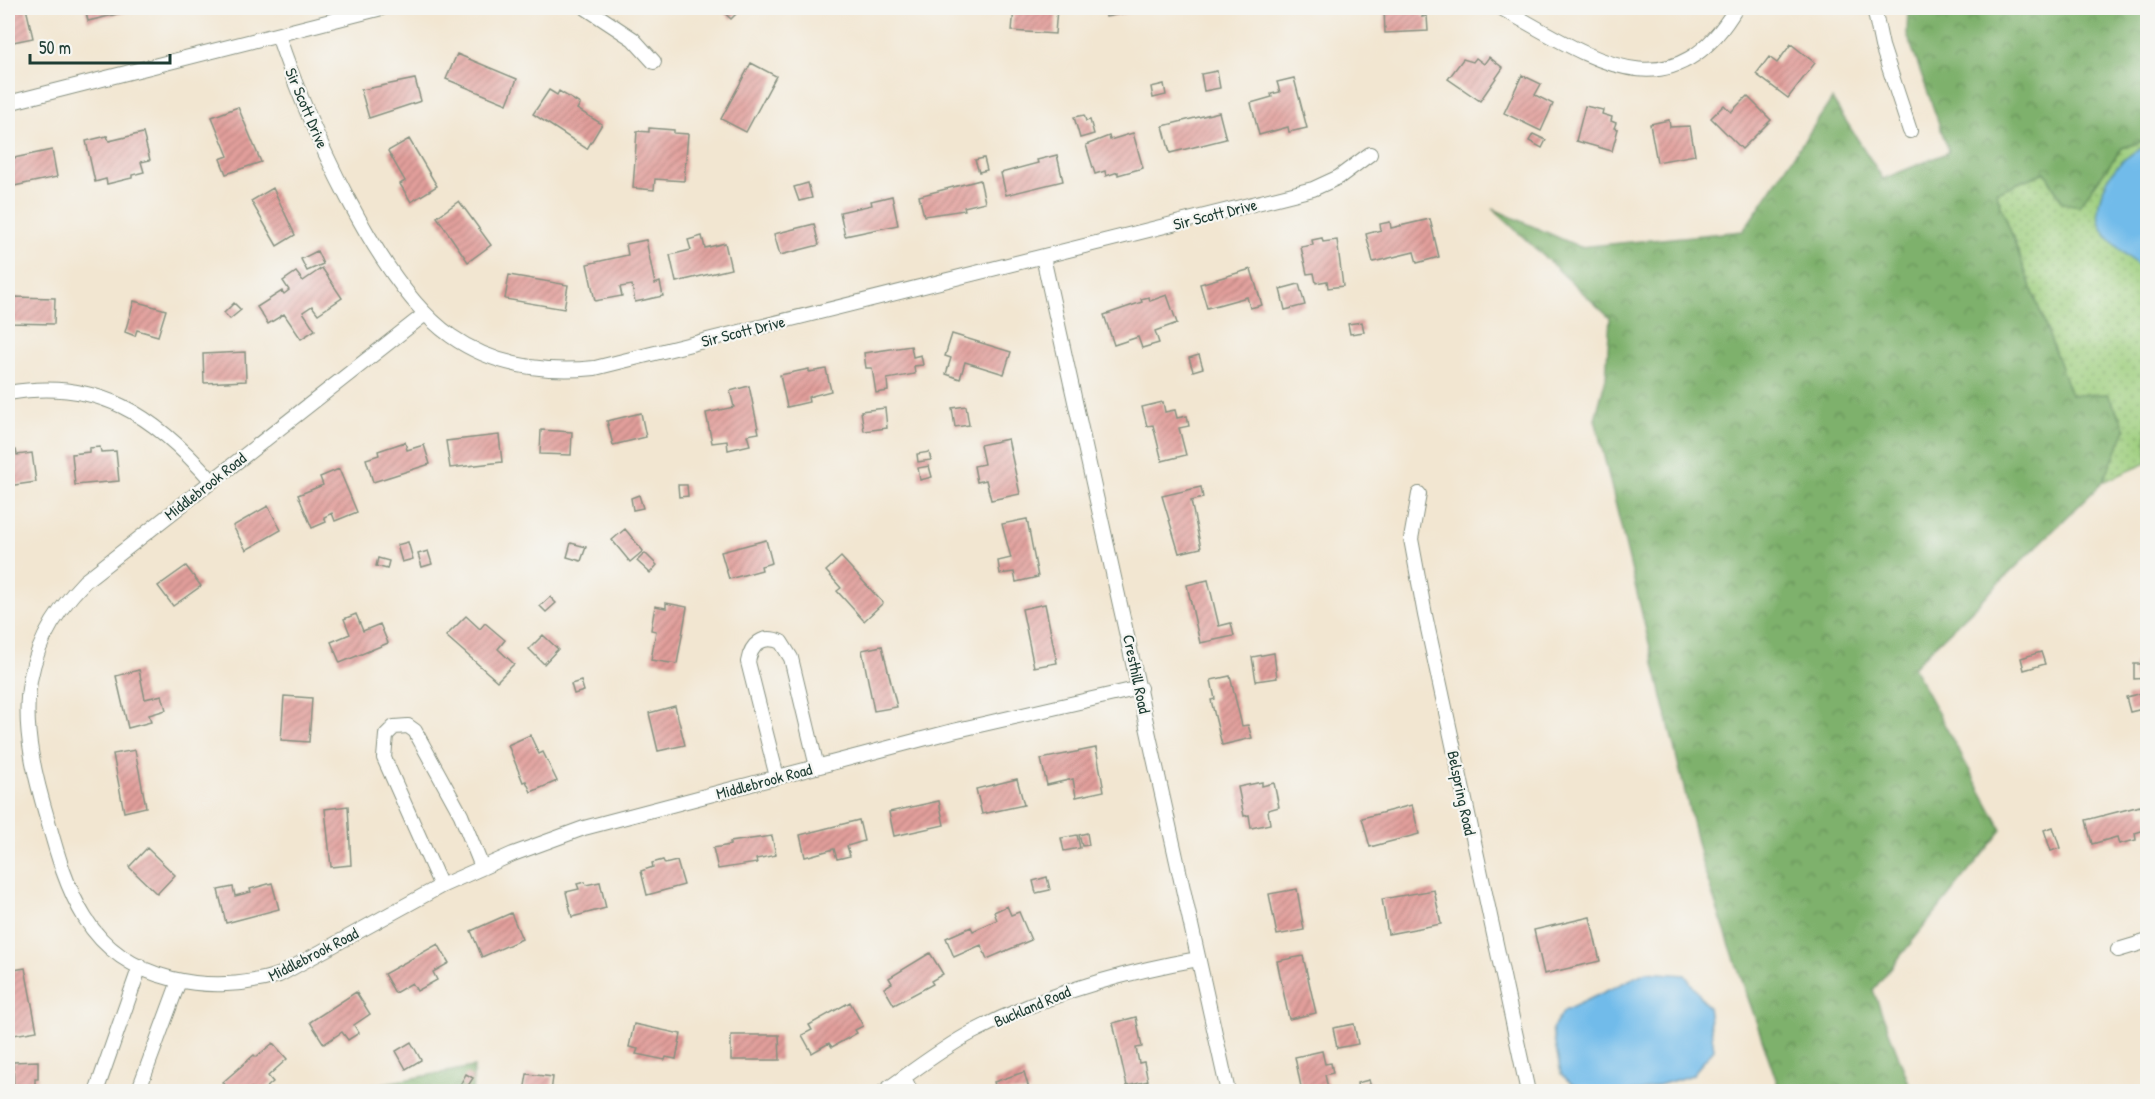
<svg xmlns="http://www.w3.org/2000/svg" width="2155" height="1099" font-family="'Patrick Hand',sans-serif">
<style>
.grass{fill:url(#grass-dots);stroke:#5e8658;stroke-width:1.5}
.forest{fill:url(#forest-crowns);stroke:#4e7750;stroke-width:1.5}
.water{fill:#71bbea;stroke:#487c8f;stroke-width:1.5}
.building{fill:url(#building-hatch)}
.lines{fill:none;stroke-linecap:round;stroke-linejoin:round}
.minor-casing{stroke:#889282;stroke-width:16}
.minor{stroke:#fff;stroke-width:14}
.labels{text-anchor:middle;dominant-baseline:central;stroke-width:4.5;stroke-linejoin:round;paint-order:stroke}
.street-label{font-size:16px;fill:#1f3d34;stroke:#f6f6f2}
</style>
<defs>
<pattern id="grass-dots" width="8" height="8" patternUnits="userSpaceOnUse" patternTransform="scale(1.5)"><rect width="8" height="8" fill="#9dce7d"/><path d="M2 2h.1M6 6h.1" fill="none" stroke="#7fa867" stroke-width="1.8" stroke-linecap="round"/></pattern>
<pattern id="forest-crowns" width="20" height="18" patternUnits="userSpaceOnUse" patternTransform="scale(1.5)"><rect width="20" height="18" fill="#7eb16c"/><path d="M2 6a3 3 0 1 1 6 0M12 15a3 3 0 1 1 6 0" fill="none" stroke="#67915a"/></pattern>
<pattern id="building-hatch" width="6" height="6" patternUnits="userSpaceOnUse" patternTransform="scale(1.5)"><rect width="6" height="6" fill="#e29f9b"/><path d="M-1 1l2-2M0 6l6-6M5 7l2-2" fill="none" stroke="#b7837f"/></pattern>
</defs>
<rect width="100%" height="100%" fill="#f6f6f2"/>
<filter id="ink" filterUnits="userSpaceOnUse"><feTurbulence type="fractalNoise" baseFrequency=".0167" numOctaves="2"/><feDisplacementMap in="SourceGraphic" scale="12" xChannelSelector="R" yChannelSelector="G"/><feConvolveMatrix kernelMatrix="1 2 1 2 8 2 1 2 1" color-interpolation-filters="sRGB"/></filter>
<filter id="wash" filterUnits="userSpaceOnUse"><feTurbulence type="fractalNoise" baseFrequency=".008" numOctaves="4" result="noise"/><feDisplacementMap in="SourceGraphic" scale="24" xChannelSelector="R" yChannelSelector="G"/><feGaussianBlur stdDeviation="1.35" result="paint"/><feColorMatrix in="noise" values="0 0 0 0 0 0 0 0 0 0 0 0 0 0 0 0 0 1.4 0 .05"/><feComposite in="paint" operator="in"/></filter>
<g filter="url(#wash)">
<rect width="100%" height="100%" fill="#f2e6d1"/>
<path class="grass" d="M2147,140v323l-44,19 23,-54 -55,-32 -75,-204 49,-20 18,31 16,2 43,-57z"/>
<path class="forest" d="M1908,8h239v132l-25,8 -43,58 -16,-3 -18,-31 -49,20 75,203 37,-1 18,35 -23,53 -190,185 89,163 -129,160 39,101h-132l-77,-224 -108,-448 11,-41 4,-60 -117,-109 87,38 163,-16 89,-132 51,80 66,-27 -42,-118z
M474,1067l-2,24h-129z"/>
<path class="water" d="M2147,147h1l-1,127c-13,-13 -33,-27 -43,-42 -19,-30 13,-78 43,-85z
M1646,972l39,3 23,32 6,42 -22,26 -52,16h-44l-23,-6 -12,-11 -9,-45 12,-18z"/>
<g id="blocks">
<path class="building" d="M26,8l7,30 -25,5v-33z
M85,8h44l1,3 -42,10z
M719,8h23l-11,11z
M1014,8h43l-2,26 -43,-3z
M1104,8h39v2l-37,7z
M1384,8h41l-3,9 5,-1 1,15 -43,2z
M1791,44l24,19 -27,35 -32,-24 13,-17 8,6z
M457,54l60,25 -10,25 -61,-25z
M1489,57l14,11 -23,33 -32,-22 15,-20 10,3 3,-4 8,6z
M751,63l25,13 -30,56 -25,-13z
M1217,71l3,17 -16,3 -3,-17z
M1522,75l19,9 -6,11 18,9 -12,27 -37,-18z
M1294,78l13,50 -18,4 -1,-5 -29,8 -8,-32 21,-6 -1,-3 9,-2 -3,-10z
M415,79l6,22 -52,17 -8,-28z
M1164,84l2,11 -13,3 -2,-11z
M549,90l8,5 2,-4 21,13 -3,5 25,15 -15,25 -54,-35z
M1747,96l24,24 -29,29 -31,-31 13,-13 7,7z
M1585,106l18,4 -1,4 10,3 -1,4 5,2 -2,5 4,1 -6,22 -36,-10z
M238,107l23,55 -35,12 -6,-15 8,-3 -16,-39z
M1219,112l7,27 -56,14 -7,-27z
M1084,115l2,6 4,-1 4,14 -14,4 -6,-21z
M1669,120l1,7 20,-1 5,29 -38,7 -7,-38z
M649,128l25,2v3l14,1 -4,47 -29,-2 -1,11 -21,-2 4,-57 12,1z
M143,133l7,27 -9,2 3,10 -12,3v3l-25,6 -1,-5 -11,3 -9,-41 21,-5 2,5z
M1133,133l10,35 -25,7v-3l-12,4 -1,-5 -10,3 -9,-29 23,-9 1,4z
M1533,134l13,6 -4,8 -13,-7z
M409,139l28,47 -26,16 -11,-18 5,-3 -17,-30z
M52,150l5,27 -43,9 -5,-27z
M1057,155l6,26 -57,14 -5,-22 37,-10 -1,-3z
M984,158l3,12 -8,2 -4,-12z
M980,180l5,22 -21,5 1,3 -41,6 -5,-20z
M808,183l4,15 -13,3 -5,-14z
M273,188l22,47 -18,11 -26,-45z
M892,196l6,29 -53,11 -5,-24 32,-7 -1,-4z
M459,201l32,44 -23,17 -31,-45z
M1430,219l9,38 -22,6 -3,-11 -41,10 -7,-28 15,-4 -1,-6 10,-2 1,6z
M814,224l5,21 -39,10 -6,-21z
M702,236l3,12 20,-5 6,26 -55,13 -6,-27 21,-5 -3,-10z
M1322,238l1,4 14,-2 6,46 -15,2 -1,-7 -11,2 -2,-10 -7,1 -6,-27 12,-2 -1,-5z
M646,240l9,44 5,-2 3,14 -28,6 -3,-17 -12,2 2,9 -27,5 -8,-37 41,-9 -2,-11z
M317,251l6,13 -16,7 -6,-12z
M322,268l20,30 -24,16 -6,-8 -9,6 12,18 -14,9 -17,-25 -16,10 -11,-17 25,-16 2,3 5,-4 -6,-9 13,-9 7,9z
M1251,269l11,36 -12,3 -3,-11 -40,11 -7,-24z
M509,275l59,10 -4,24 -59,-10z
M1299,284l6,21 -20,5 -5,-21z
M1167,295l10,28 -22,8 4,12 -17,5 -4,-11 -24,8 -10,-30 38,-13 -1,-3 8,-2 1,4z
M10,297l45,1 -1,26 -45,-1z
M134,301l32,9 -8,26 -21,-6 -2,6 -10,-4z
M234,303l7,7 -11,9 -6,-6z
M1362,322l2,10 -14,2 -2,-10z
M952,334l59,18 -7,22 -39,-12 -5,17 -14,-5 5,-16 -6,-2z
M911,346l2,11 8,-2 2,10 -9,1 1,8 -28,5 1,12 -12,2 -4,-25h-6l-2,-15z
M245,352l1,29 -42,2 -1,-29z
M1199,355l4,13 -10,3 -4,-13z
M809,369v3l17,-3 5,22 -23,6 1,5 -22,5 -7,-32z
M749,386l10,47 -12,2 3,10 -22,5 -1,-9 -15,2 -6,-30 28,-6 -4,-16z
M1163,402l2,10 10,-2 2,8 10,-2 2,10 -10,2 7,27 -24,6 -9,-36 -6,1 -5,-19z
M966,406l3,19 -14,2 -3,-19z
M885,408l2,20 -23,3 -3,-20z
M641,413l5,24 -33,8 -6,-24z
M541,430l31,2 -1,23 -31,-1z
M499,435l3,27 -52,6 -4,-27z
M1008,439l12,55 -29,6 -5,-20 -9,2 -3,-16 10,-2 -4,-19z
M405,442l2,8 17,-5 6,19 -57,18 -7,-23 13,-4 -1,-4z
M100,447l1,5 15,-1 3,30 -44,4 -3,-31 17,-2v-4z
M16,450l1,5 15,-2 4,29 -28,4v-35z
M929,452l2,8 -13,2 -1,-8z
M929,466l3,11 -12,3 -2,-12z
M339,469l18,43 -22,9 -3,-8 -8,4 2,5 -14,6 -14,-33 25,-10 -3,-8z
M678,485h9l1,11 -9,1z
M1201,487l2,11 -12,3 10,47 -22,5 -17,-57z
M639,495l4,13 -10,2 -2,-12z
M268,506l13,24 -35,20 -13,-24z
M1027,519l11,58 -22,5 -2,-10 -14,2 -2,-13 13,-3 -9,-34z
M625,529l18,22 -13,11 -18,-22z
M766,540l6,23 -11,3 1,4 -33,9 -8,-27z
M408,542l5,17 -11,3 -5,-17z
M571,543l15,4 -5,14 -14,-4z
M428,551l4,13 -10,3 -4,-13z
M645,553l12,12 -7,8 -13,-12z
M841,557l42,46 -19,18 -27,-30 4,-3 -15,-17z
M378,558l11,3 -2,8 -11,-3z
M186,566l15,20 -28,20 -15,-20z
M1208,580l11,46 12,-3 3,13 -34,7 -13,-58z
M550,597l6,6 -10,9 -6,-6z
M666,603l21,4 -10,57 -26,-4 5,-29 -5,-1 4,-24 11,2z
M1045,604l12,59 -23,4 -12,-58z
M356,614l7,17 17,-7 8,19 -48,20 -9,-21 19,-8 -6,-15z
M466,616l14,13 5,-6 20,17 -7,9 16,15 -17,17 -51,-45z
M543,635l15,14 -14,15 -15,-15z
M882,646l15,61 -23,4 -12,-61z
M2041,652l4,12 -21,6 -3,-12z
M1274,653l3,25 -21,3 -4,-24z
M2134,664h14v14l-14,1z
M139,670l6,29 17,-4 4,15 -17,5 2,7 -23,6 -12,-52z
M1230,676l12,50 6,-1 4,13 -30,7 -11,-45 4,-1 -4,-19z
M581,681l3,10 -10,3 -3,-10z
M2143,693l4,15 -17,4 -4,-15z
M284,696l28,2 -3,44 -28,-2z
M675,706l10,39 -27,6 -9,-38z
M530,735l9,19 4,-2 14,29 -26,11 -5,-11 -3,1 -15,-37z
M1096,748l8,43 -28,6 -3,-18 -26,6 -6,-26z
M135,750l11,57 -22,5 -11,-58z
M1017,779l7,26 -42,9 -6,-25z
M1262,782v4l12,-3 5,24 -11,3 2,14 -19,4 -2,-13 -5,1 -6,-29z
M939,801l5,24 -50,11 -5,-24z
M1412,805l7,29 -49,13 -8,-29z
M348,806l3,59 -20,2 -6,-58z
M2140,806l2,8 6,-2v17l-13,4 1,7 -17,4 -2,-7 -25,7 -6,-24z
M859,820l5,21 -17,5 3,10 -13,3 -3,-10 -29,8 -5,-22z
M2053,827l7,21 -9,3 -7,-21z
M1087,833l2,12 -7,1 -3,-11z
M1077,835l3,13 -16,3 -3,-13z
M772,836l4,19 -20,4 1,4 -39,6 -5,-21 17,-3v-3z
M147,848l28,27 -18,19 -28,-27z
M663,860l2,4 12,-3 7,24 -37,10 -6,-24 12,-4 -1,-4z
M1047,877l3,13 -14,3 -3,-12z
M585,882l1,3 14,-3 6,26 -34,9 -6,-25 13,-3 -2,-5z
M272,883l7,26 -53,14 -8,-33 15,-3 2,9 16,-4 -1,-3z
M1297,889l7,41 -27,5 -8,-41z
M1434,890l7,34 -53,10 -6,-35z
M1007,906l4,9 8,-3 12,28 -44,19 -6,-14 -27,12 -8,-19 25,-11 2,4 24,-11 -3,-8z
M511,913l11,26 -40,18 -11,-26z
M1590,917l10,44 -56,13 -10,-44z
M438,944l11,19 -16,9 4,8 -20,11 -5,-8 -17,10 -11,-19z
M930,953l13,21 -12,7 2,3 -39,21 -10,-17 8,-5 -3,-5z
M1303,956l13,57 -27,6 -12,-58z
M25,968l12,63 -23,4 -6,-25v-39z
M356,992l14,22 -16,11 5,8 -11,7 -6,-8 -18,12 -14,-22z
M850,1002l13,24 -8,4 2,3 -25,14 -3,-4 -17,10 -10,-18 10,-5 -3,-5z
M1136,1017l6,30 -6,1 3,15 5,-1 4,19 -21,5 -14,-63z
M634,1024l47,10 -5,25 -10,-2 -1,3 -29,-6 2,-5 -9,-2z
M1354,1024l4,20 -21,4 -4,-20z
M731,1035h48l1,25h-49z
M411,1042l10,18 -15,9 -10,-18z
M273,1043l14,16 -19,17 5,6 -12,10h-7l-3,-4 -5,4h-16l-7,-10 31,-27 2,2z
M1322,1051l3,13 6,-1 2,10 -8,2 4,17h-27l-7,-35z
M38,1061v18h-3v13h-21l-1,-30z
M1024,1072l6,20h-33l-3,-10z
M466,1074l7,4 -7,11 -6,-4z
M527,1074l26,3 -2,15h-27z
M1369,1080l2,8 -13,3 -1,-8z"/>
</g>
</g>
<g filter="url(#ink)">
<use href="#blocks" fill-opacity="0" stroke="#889282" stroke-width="1.5"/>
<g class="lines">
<defs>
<path id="minor" d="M586,8l47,31 21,23
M1501,8c84,45 168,113 235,0
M1874,8l8,38 28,85
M278,35c28,85 100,250 173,301 43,30 95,37 144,32l718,-179 26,-12 31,-23
M8,103l374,-95
M1043,257l185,835
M425,314l-340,267c-74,76 -65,146 -37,240 9,33 19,68 37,97 40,65 127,78 194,57l162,-89 72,-32 71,-26 369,-97 187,-43
M8,393c90,-16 146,22 204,88
M1419,494l-8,45 14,76 103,477
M777,777l-29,-115c3,-18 15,-28 33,-20l10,16 26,109
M441,886l-57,-128 2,-23 8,-8 14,-1 7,5 46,84 21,52
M2118,950l30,-9
M904,1078l7,14
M96,1092l44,-126
M138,1092l41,-111
M883,1092c29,-20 58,-43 88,-59 72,-38 147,-60 227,-74"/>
</defs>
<use href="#minor" class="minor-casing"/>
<use href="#minor" class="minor"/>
</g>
</g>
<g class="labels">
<g class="street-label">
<text transform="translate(307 108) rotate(67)">Sir Scott Drive</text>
<text transform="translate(1215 214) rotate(-14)">Sir Scott Drive</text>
<text transform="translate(743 331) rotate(-14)">Sir Scott Drive</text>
<text transform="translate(205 486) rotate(-38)">Middlebrook Road</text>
<text transform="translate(1137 674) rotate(78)">Cresthill Road</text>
<text transform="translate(764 781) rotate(-15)">Middlebrook Road</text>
<text transform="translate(1462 793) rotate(78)">Belspring Road</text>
<text transform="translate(313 954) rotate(-27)">Middlebrook Road</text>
<text transform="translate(1032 1006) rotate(-23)">Buckland Road</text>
</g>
</g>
<rect width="2155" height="1099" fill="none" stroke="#f6f6f2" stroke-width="30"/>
<path d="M30 54v9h140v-9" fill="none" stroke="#1f3d34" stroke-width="3"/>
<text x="39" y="54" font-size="18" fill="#1f3d34" stroke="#f6f6f2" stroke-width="4.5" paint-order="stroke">50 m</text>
</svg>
